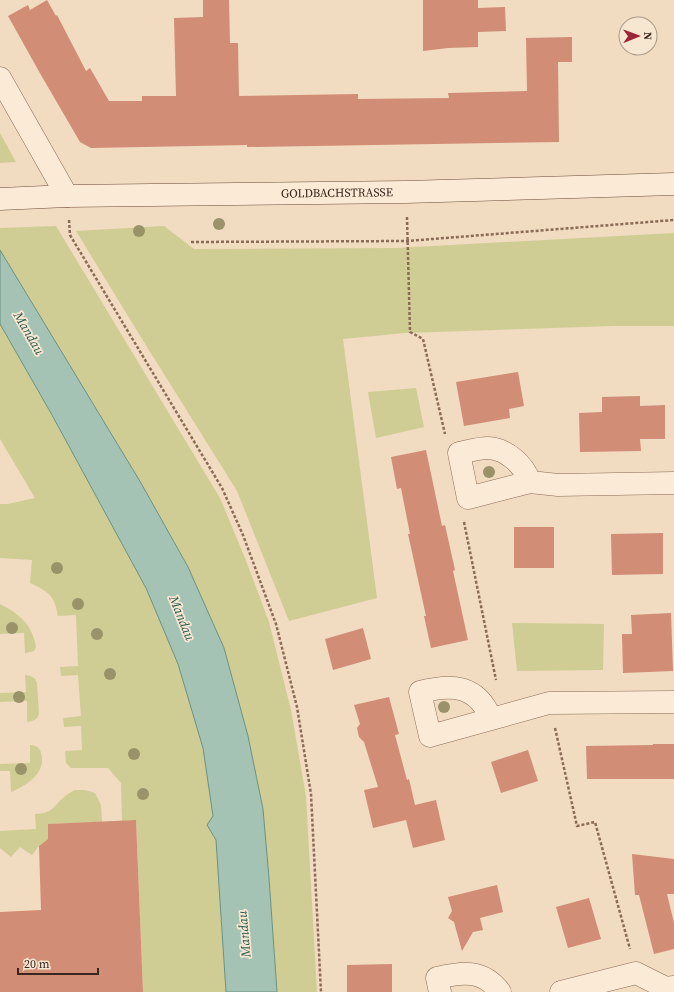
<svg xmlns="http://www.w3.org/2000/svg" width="674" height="992" font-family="'Source Serif 4',serif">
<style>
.green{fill:#cfcd94}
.water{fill:#a4c3b5;stroke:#6a9182}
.building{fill:#d18d75}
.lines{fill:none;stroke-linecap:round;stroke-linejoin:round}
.street-casing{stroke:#8b6b57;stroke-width:23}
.secondary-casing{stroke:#6d4c3b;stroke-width:23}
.path{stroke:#8b6b57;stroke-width:2.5;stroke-dasharray:3 2;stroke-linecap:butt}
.street{stroke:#fbead5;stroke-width:22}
.secondary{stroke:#fbead5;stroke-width:22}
.tree{fill:#9a936a}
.labels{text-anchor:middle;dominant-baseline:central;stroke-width:3.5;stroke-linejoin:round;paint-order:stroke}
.street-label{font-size:12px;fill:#3a261d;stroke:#f7e7d1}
.water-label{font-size:13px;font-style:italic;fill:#2b5b51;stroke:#f7e7d1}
</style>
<rect width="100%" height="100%" fill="#f1dbc1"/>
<path class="green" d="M0,133l16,29 -16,1z
M56,226l164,272 25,60 24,64 22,88 15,86 11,196h-40l-8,-114 -6,-69 -15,-73 -24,-88 -36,-81 -47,-84 -141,-233v-22z
M164,226l30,23 202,-1 278,-15v93h-61l-208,7 -62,6 34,259 -88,23 -52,-130 -98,-157 -63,-103z
M0,324l52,91 94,173 32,76 25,84 10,68 -6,9 9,15 10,152h-83l-7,-172 -14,1 -1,-38 -13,-15h-37l-5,-5 -1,-12 17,-1 -1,-24 -17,1 -1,-9 18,-2 -3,-41 -17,1 -1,-9 18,-1 -2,-51 -18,1c-3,-20 -10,-25 -28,-33l2,-23 -32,-2v-54h8l27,-6 -35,-59z
M416,388l8,39 -48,11 -8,-46z
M0,604c20,10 32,21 36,43l-2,4 -9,2 -1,-20 -24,1z
M512,623l92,1 -1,46 -86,1z
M25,675c6,1 10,2 12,8l2,31c-2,6 -6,7 -12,8v-21l-27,1v-9l26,-1z
M30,745c5,0 10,2 11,8 6,20 -15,33 -30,39l-1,-21h-10v-7l30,-1z
M75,790h10l10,3 6,12 1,17 -54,2v15l-9,7 -7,9 -12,-8 -9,10 -11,-9v-17l36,-2 -1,-15c18,-1 17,-6 29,-17 3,-3 7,-5 11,-7z"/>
<path class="water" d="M0,250l141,233 47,84 36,81 24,88 15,73 6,69 8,114h-51l-10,-152 -9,-15 6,-9 -10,-68 -25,-84 -32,-76 -94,-173 -52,-91z"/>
<path class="building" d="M47,0l9,16 1,-1 29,56 4,-3 19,33h33v-5h34l-2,-78 29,-1v-17h26l1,43h8l1,53 119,-2v5l91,-1 -1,-5 79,-2 -1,-53 46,-1v25h-14l1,80 -312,5v-2l-156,3 -11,-6 -39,-67 -33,-59 20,-11 2,5z
M423,0h55v8l27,-1 1,24 -28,1v15l-30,1 -25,3z
M518,372l6,34 -15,3 1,9 -46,8 -8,-44z
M640,396v10l25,-1v34h-25l1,12 -61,1 -1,-39 23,-1v-15z
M426,450l16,76 3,-1 10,45 -2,1 15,69 -37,8 -7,-32h2l-18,-82h2l-9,-46 -4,1 -6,-32z
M514,527h40v41h-40z
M663,533v41l-51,1 -1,-41z
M671,613l2,58 -50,2 -1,-39h10l-1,-19z
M363,628l8,31 -38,11 -8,-31z
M389,697l10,37 -4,1 12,45 2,-1 6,26 21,-5 9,40 -32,8 -7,-28 -33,8 -9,-38 14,-3 -14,-45 -5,-5 -2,-9 3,-4 -6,-19z
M653,744h21v35h-87l-1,-33 67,-1z
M528,750l10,31 -37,12 -10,-31z
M136,820l7,172h-143v-80l41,-2 -2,-64 9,-7v-15z
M632,854l42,5v35h-7l7,29v26l-20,5 -15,-59h-4z
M497,885l6,27 -23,6 3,12 -10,2 -11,19 -8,-29 -6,-4 4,-7 -4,-14z
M589,898l12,41 -33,9 -12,-41z
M392,964v28h-45v-27z"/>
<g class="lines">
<defs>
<path id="street" d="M0,78l67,118
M530,482c-6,-17 -23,-33 -42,-34 -10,0 -19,3 -29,5l9,45 62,-16 28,3 116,-2
M491,719c-14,-35 -40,-35 -71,-27l10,44 119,-33 125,-1
M440,992l-3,-14c25,-6 46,-9 63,14
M561,992l75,-19 30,15 8,-1"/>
<g id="secondary">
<path id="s1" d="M0,199l67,-3 339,-4 268,-8"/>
</g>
</defs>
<use href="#street" class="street-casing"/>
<use href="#secondary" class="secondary-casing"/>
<path class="path" d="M407,217l3,115 13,7 22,95
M69,220l1,15 152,253 21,47 33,89 21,83 14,87 10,198
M191,242l216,-1 267,-21
M464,522l32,158
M555,728l22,98 18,-4 35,127"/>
<use href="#street" class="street"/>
<use href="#secondary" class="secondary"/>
</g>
<g class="tree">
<circle cx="219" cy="224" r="6"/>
<circle cx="139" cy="231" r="6"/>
<circle cx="489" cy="472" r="6"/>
<circle cx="57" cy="568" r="6"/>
<circle cx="78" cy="604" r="6"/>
<circle cx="12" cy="628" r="6"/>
<circle cx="97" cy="634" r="6"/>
<circle cx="110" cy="674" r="6"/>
<circle cx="19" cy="697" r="6"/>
<circle cx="444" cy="707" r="6"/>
<circle cx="134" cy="754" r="6"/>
<circle cx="21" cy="769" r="6"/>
<circle cx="143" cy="794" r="6"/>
</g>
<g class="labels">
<g class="street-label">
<text stroke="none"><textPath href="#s1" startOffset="337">GOLDBACHSTRASSE</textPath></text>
</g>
<g class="water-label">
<text transform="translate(29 333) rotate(60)">Mandau</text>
<text transform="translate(182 618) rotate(68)">Mandau</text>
<text transform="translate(244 934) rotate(-95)">Mandau</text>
</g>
</g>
<g transform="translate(638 36) rotate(89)"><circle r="19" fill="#f7e7d1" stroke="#ab9a89"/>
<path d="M0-3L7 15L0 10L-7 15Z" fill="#9e2437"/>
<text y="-6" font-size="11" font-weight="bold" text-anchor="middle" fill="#3a261d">N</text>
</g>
<path d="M18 968v6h80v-6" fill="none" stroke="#3a261d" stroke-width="2"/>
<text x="24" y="968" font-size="12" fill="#3a261d" stroke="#f7e7d1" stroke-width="3" paint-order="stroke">20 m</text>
</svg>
